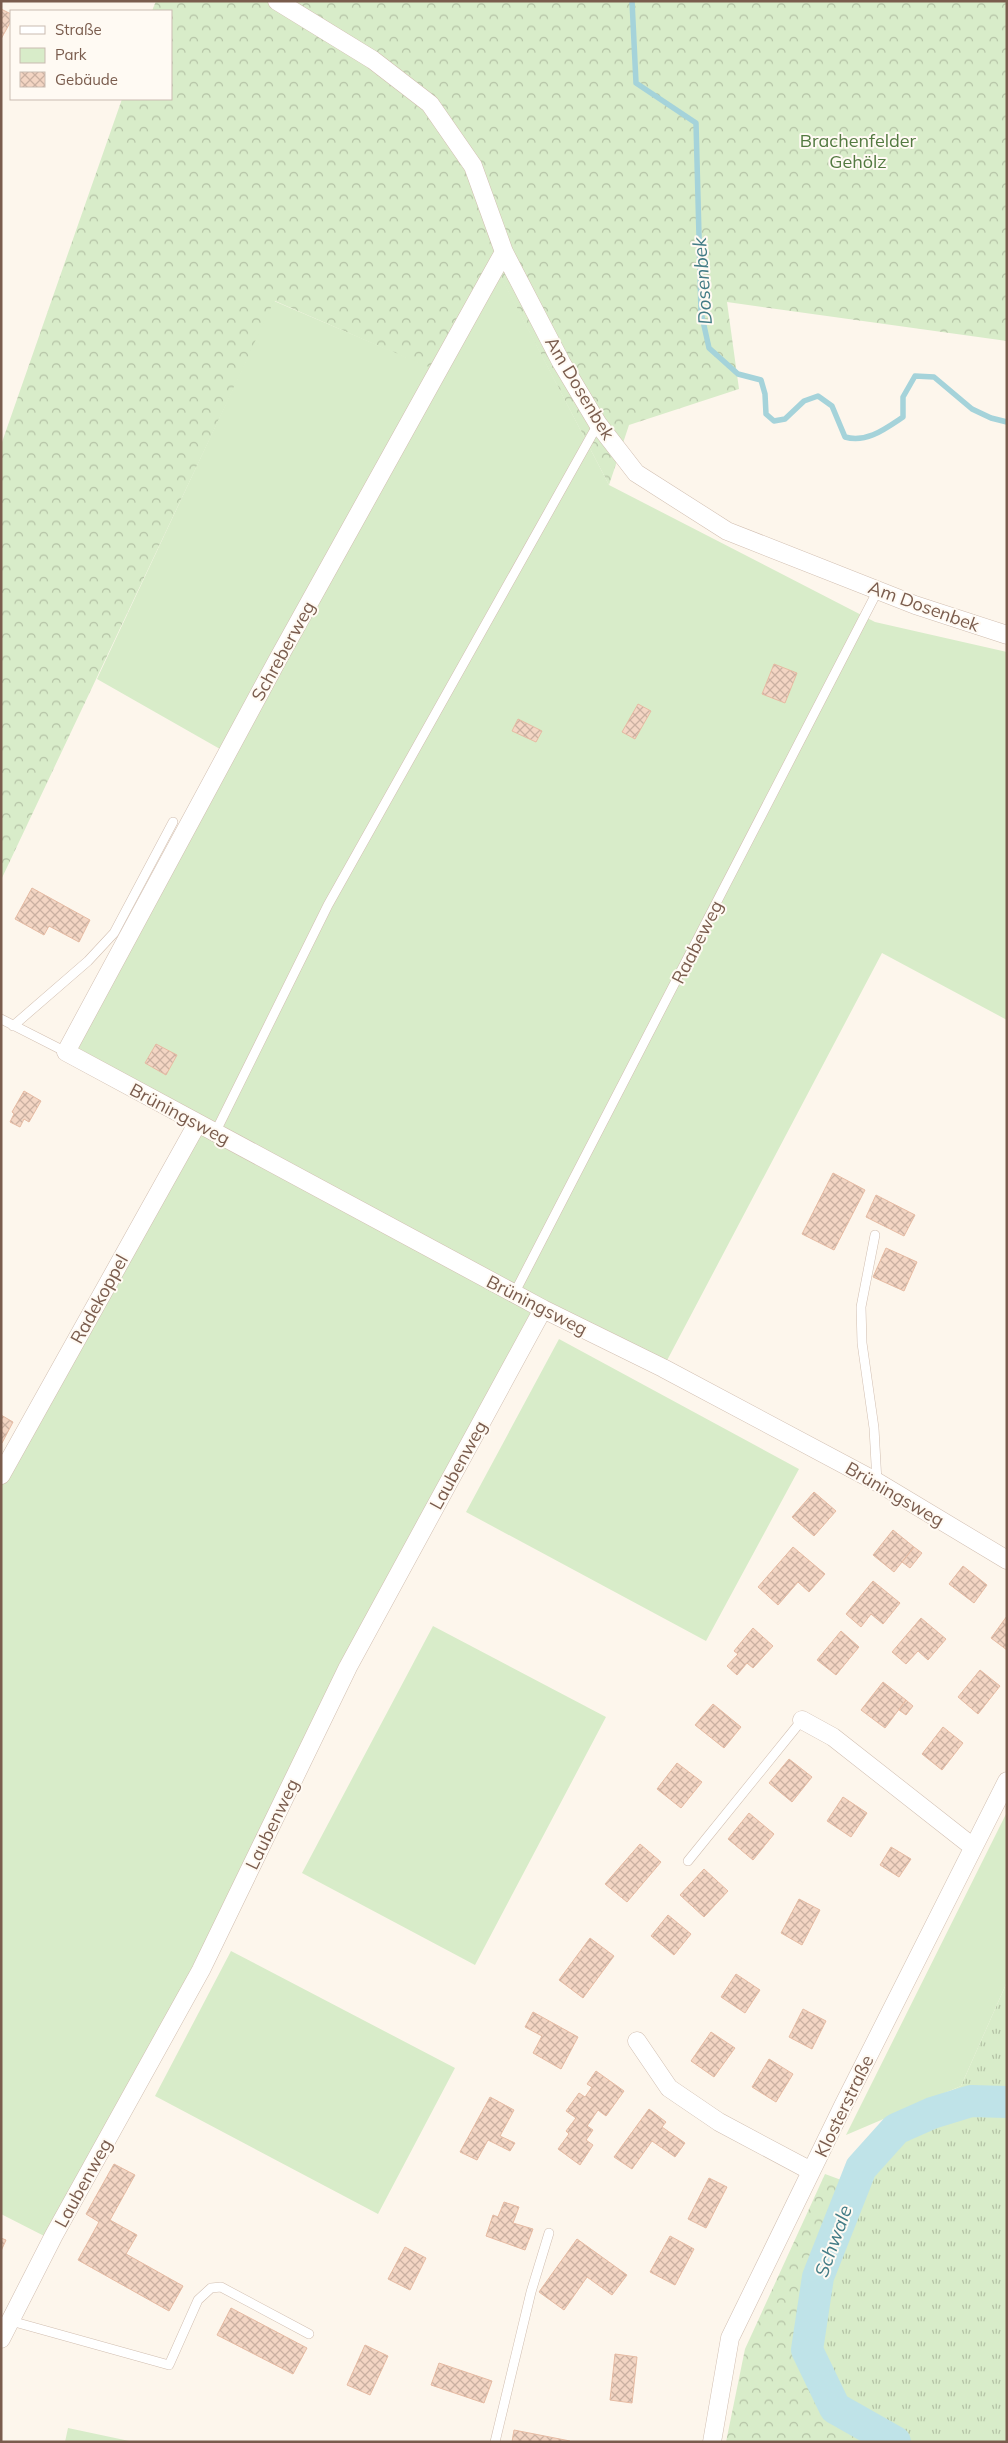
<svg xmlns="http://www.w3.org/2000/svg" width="1008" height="2443" font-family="Mulish,sans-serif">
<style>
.grass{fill:url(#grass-tufts)}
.forest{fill:url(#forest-crowns)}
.green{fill:#d8ecc9}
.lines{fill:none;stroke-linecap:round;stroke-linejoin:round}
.stream{stroke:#a5d3da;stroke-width:5.5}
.river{stroke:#bfe3e8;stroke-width:32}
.building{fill:url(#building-cross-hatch);stroke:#e6bba3}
.lane-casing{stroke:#d1beb0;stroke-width:10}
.street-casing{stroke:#d1beb0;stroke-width:19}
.lane{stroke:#fff;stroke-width:9}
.street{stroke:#fff;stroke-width:18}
.labels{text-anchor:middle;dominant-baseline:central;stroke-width:4;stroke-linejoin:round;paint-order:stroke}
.park-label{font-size:18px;fill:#537a41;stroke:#fffaf3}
.street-label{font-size:18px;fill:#7a5c4d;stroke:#fffaf3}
.water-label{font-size:19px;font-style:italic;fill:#437c86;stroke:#fffaf3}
</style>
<defs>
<pattern id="grass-tufts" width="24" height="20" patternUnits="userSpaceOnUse" patternTransform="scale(1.25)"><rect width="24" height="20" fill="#d8ecc9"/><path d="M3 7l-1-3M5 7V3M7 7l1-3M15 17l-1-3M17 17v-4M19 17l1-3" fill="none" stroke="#b4c2a5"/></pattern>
<pattern id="forest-crowns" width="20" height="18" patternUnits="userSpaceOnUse" patternTransform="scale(1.25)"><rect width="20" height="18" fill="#d8ecc9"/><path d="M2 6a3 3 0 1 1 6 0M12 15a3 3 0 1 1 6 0" fill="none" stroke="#b4c2a5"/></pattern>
<pattern id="building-cross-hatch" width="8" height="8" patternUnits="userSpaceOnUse" patternTransform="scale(1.25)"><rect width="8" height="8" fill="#f3d5c3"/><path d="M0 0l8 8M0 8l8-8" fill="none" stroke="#cab0a1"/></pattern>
</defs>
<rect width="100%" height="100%" fill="#fdf6ec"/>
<path class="grass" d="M1007,1982v460h-132l-44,-27 -24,-36 -10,-34 10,-66 37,-98 44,-62 73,-33z"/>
<path class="forest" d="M156,1h851v340l-280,-39 12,87 -110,36 -20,60 -114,-219 -59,105 -161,-70 -274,579v-435l121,-346h49v-88h-19z
M825,2174l19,7 -37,98 -10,66 10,34 24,36 44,27h-149l19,-93z"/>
<path class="green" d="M495,265l114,220 266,137 132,30v368l-125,-67 -219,415 -120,-58 -491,930 -51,-26v-754l196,-336 -131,-72 161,-299 -130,-74 177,-378 162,69z
M559,1339l240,130 -93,172 -240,-129z
M433,1626l173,91 -131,248 -173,-92z
M1007,1812v170l-46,104 -115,49z
M231,1951l224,117 -77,146 -223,-118z
M68,2428l66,14h-69z"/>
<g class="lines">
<path class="stream" d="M632,1l4,82 60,40 5,189 8,36 29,26 23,6 4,14 1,20 8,7 11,-2 19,-18 14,-5 14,10 13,31c22,6 40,-8 58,-20v-20l12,-21 19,1 38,32 19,9 16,4"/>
<path class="river" d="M895,2442l-60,-34 -28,-58 11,-73 43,-109 35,-39 36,-16 39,-12 36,1"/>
</g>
<path class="building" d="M1,9l10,5v7l-10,18z
M774,664l23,9 -12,30 -23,-9z
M638,704l13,7 -16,28 -13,-7z
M518,719l24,12 -6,11 -24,-11z
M32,888l58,32 -11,22 -30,-16 -5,9 -29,-16z
M156,1044l21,11 -11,20 -21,-12z
M24,1091l17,10 -12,21 -5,-3 -4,8 -10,-5 4,-8 -2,-2z
M833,1173l32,17 -31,60 -32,-16z
M876,1195l39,20 -11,21 -38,-19z
M886,1248l31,14 -13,29 -31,-14z
M1,1415l12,7 -11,21h-1z
M814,1492l22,19 -22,25 -22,-19z
M893,1530l21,17 -20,25 -21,-17z
M793,1547l32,27 -16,18 -11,-10 -20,23 -20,-18z
M914,1547l8,6 -12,15 -8,-6z
M963,1566l24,19 -13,18 -25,-19z
M873,1581l27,22 -17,21 -12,-10 -10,13 -15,-13z
M1007,1616v34l-16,-12z
M921,1618l25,21 -18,21 -10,-9 -12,13 -14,-12z
M753,1628l20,18 -20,22 -6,-5 -10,12 -10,-9 11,-12 -4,-3z
M841,1631l18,16 -23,28 -19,-15z
M980,1670l20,16 -22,28 -20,-17z
M883,1682l23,18 -21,28 -24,-18z
M906,1700l7,6 -7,9 -7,-5z
M713,1704l28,23 -17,21 -29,-23z
M943,1727l20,16 -21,27 -20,-16z
M789,1759l23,18 -20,25 -23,-19z
M677,1763l25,19 -21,26 -24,-19z
M843,1797l24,16 -16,24 -24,-16z
M749,1813l25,21 -21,26 -25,-21z
M640,1844l21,18 -34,40 -22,-18z
M891,1847l20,12 -12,18 -19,-12z
M704,1869l24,22 -24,26 -24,-22z
M799,1899l21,11 -18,35 -21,-12z
M668,1915l23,19 -17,21 -23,-19z
M590,1938l24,18 -31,42 -24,-18z
M736,1974l24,16 -15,23 -24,-16z
M803,2009l23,12 -14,28 -23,-12z
M533,2012l45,25 -17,32 -28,-16 9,-17 -17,-9z
M711,2032l24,16 -21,29 -23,-16z
M769,2059l24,15 -17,28 -24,-15z
M596,2071l28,20 -18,25 -8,-6 -11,16 6,4 -7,10 7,5 -13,20 -22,-16 11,-15 -3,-3 10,-13 -10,-7 13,-18 6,4 7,-10 -5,-3z
M490,2097l24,13 -14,26 15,7 -5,8 -22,-11 -11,20 -17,-8z
M649,2109l17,13 -4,5 23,16 -10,14 -23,-16 -20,28 -18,-12z
M114,2164l21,11 -25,45 27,15 -11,19 57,32 -14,25 -91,-51 21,-38 -13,-8z
M709,2178l18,9 -21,41 -18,-9z
M504,2202l15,5 -6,16 20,6 -8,21 -39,-14 7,-21 5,2z
M670,2236l24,13 -19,36 -25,-13z
M1,2238l5,2 -5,11z
M577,2239l50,36 -15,20 -25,-18 -23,33 -25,-18z
M405,2247l21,11 -16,32 -22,-11z
M231,2308l76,40 -14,26 -76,-39z
M365,2345l23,11 -18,39 -23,-10z
M615,2354l22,3 -5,46 -22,-3z
M439,2363l53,18 -8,22 -53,-18z
M514,2430l56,11v1h-58z"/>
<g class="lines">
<defs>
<path id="lane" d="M1,1019l65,33
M13,1026l75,-65 26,-28 59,-111
M215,1133l113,-228 270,-481
M875,1235l-14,72 1,36 12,85 3,54
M514,1294l364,-704
M688,1861l114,-141
M11,2321l158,44 29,-65 13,-12 10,-1 88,47
M495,2442l36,-150 18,-59"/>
<path id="street" d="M277,1l96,59 57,44 43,62 31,86 57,110 37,62 38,49 91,58 188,74 92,30
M504,252l-226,407 -212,393 477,257 120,59 214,114 130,78
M1,1475l196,-351
M802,1720l31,17 140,110
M637,2041l32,47 50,34 92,49
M1,2339l53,-104 147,-265 147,-303 195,-358
M712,2442l18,-104 113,-232 164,-325"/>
</defs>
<use href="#lane" class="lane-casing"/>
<use href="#street" class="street-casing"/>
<use href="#lane" class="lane"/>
<use href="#street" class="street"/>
</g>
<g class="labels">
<g class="park-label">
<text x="858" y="140">Brachenfelder<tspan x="858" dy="21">Gehölz</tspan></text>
</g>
<g class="street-label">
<text transform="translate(580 388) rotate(59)">Am Dosenbek</text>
<text transform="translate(924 606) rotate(20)">Am Dosenbek</text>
<text transform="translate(283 651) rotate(-61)">Schreberweg</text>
<text transform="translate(697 942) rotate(-63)">Raabeweg</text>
<text transform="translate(180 1114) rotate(28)">Brüningsweg</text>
<text transform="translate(99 1299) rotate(-61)">Radekoppel</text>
<text transform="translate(537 1305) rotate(27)">Brüningsweg</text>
<text transform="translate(458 1465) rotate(-61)">Laubenweg</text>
<text transform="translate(895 1494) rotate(30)">Brüningsweg</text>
<text transform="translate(272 1824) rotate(-64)">Laubenweg</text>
<text transform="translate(844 2106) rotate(-64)">Klosterstraße</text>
<text transform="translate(83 2183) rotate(-61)">Laubenweg</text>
</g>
<g class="water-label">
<text transform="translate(702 281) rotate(-94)">Dosenbek</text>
<text transform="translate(833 2241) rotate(-70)">Schwale</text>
</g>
</g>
<rect width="1008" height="2443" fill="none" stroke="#7a5c4d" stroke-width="5"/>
<rect x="10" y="10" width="162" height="90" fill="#fffaf3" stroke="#cabbb1"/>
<rect x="20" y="26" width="25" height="8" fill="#ffffff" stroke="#cabbb1"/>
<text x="55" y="35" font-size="15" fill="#7a5c4d">Straße</text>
<rect x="20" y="48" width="25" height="15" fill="#d8ecc9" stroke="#cabbb1"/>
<text x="55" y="60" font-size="15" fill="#7a5c4d">Park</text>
<rect x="20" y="72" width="25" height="15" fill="url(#building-cross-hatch)" stroke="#cabbb1"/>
<text x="55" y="85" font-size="15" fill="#7a5c4d">Gebäude</text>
</svg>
